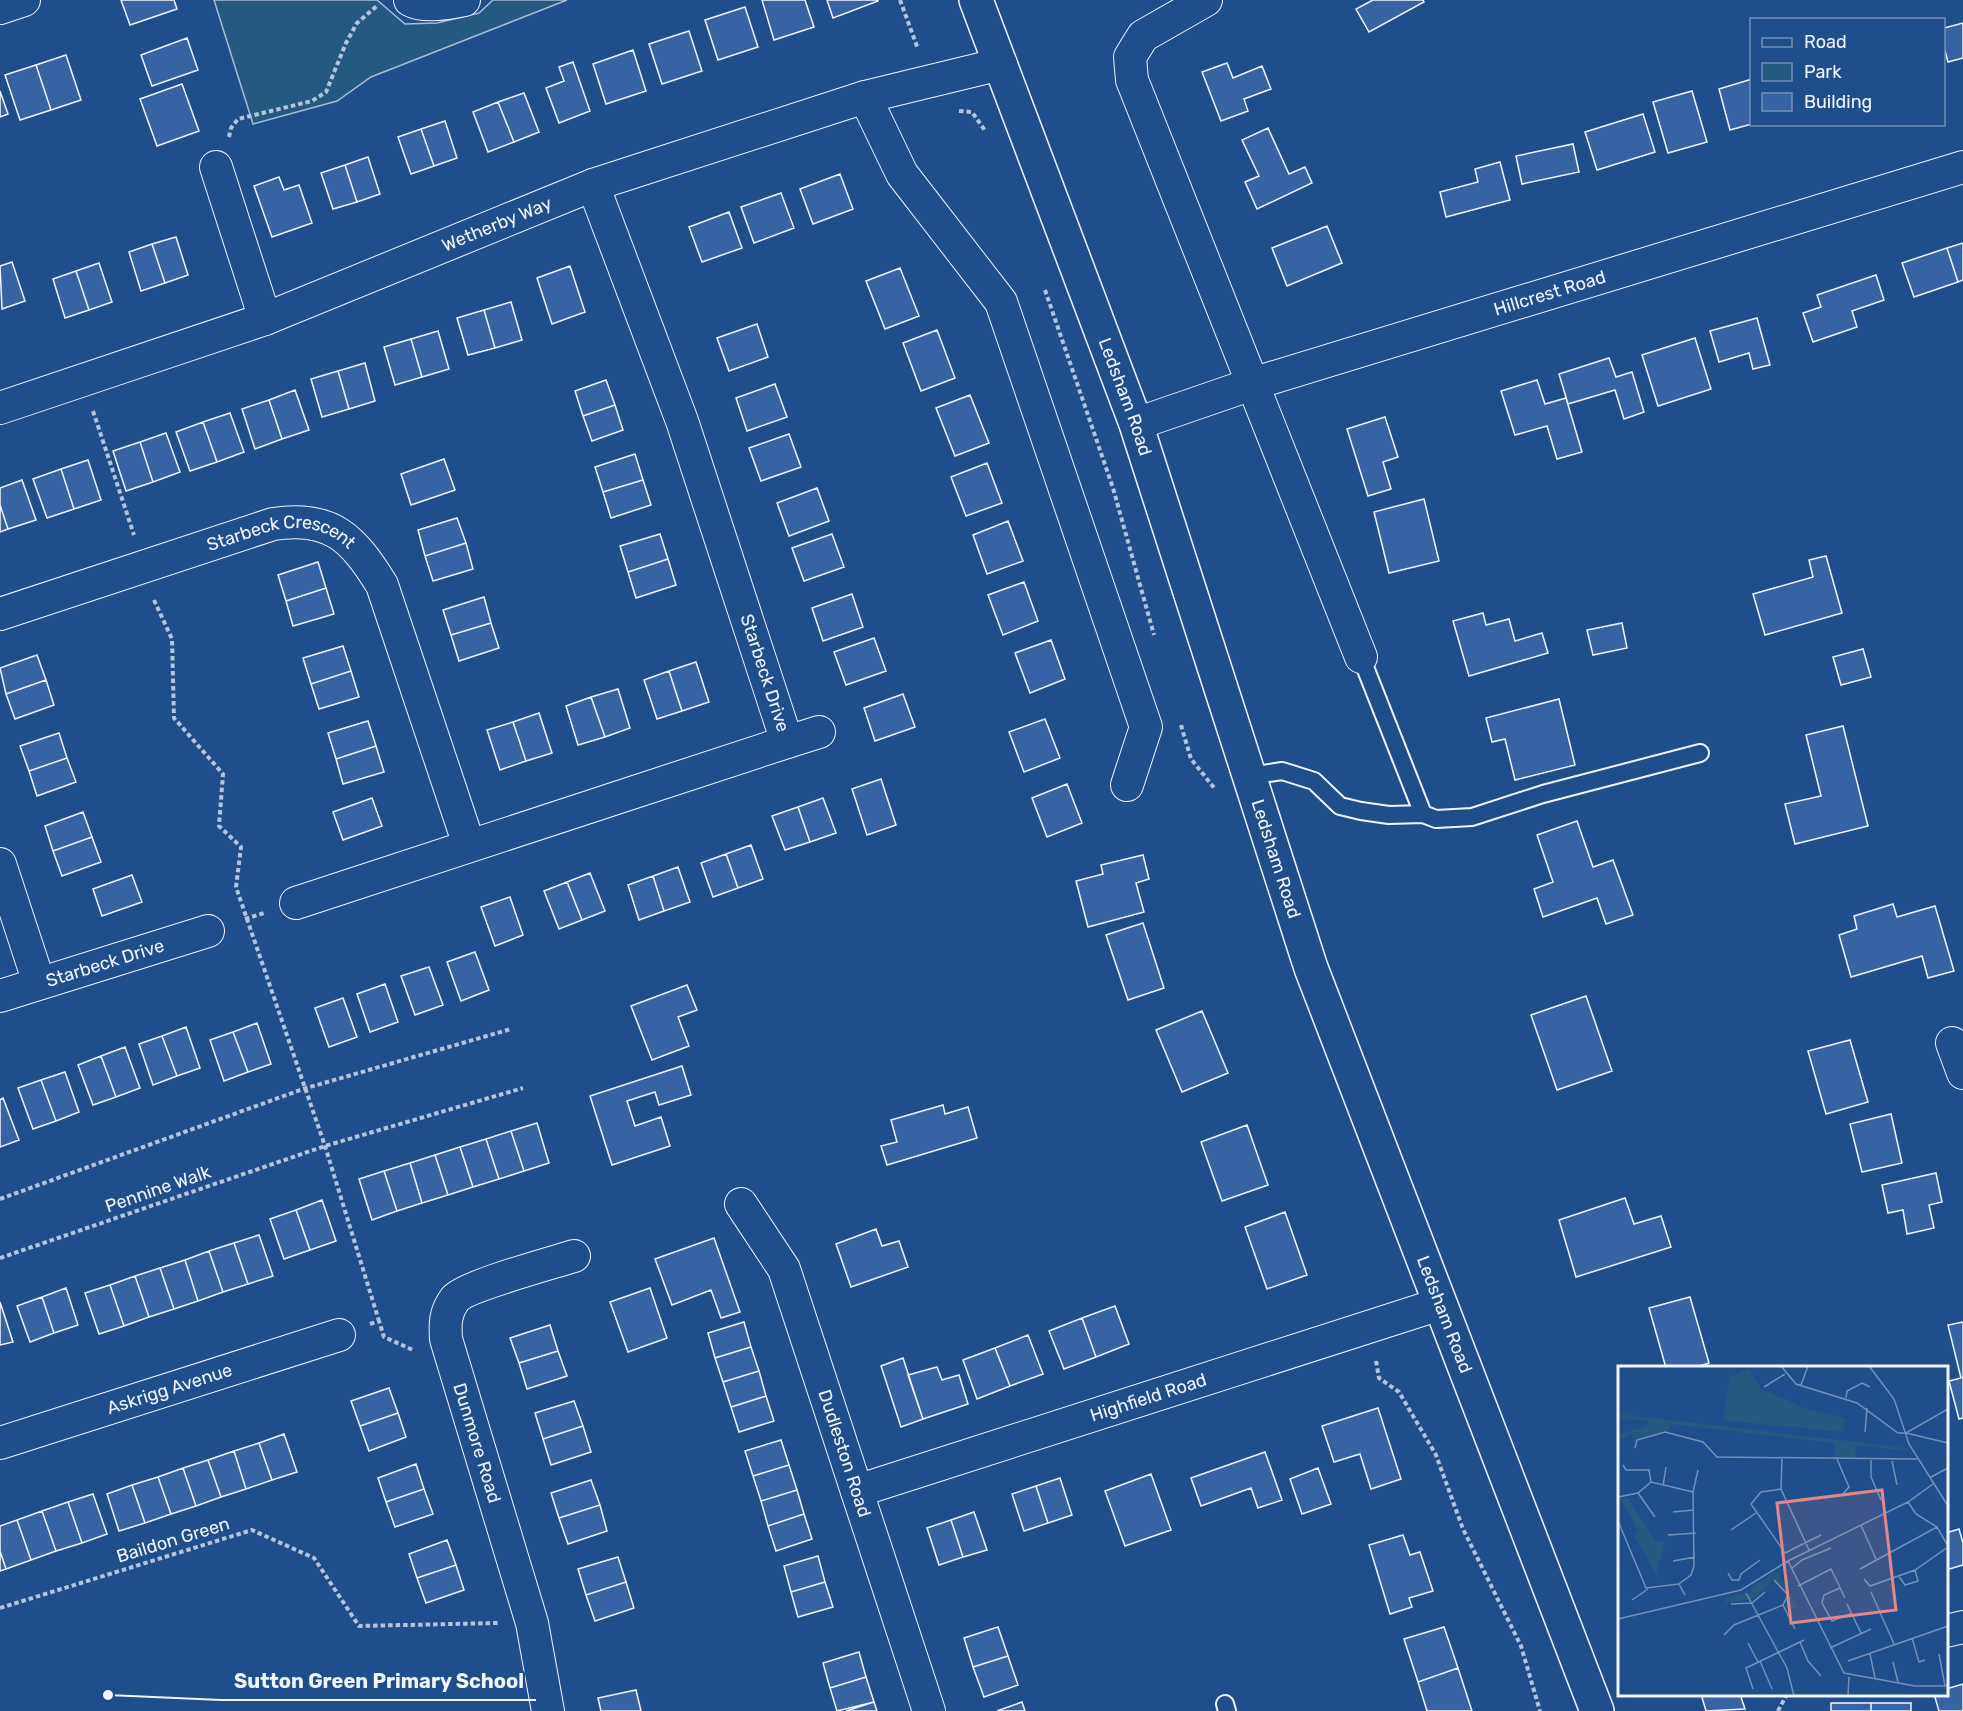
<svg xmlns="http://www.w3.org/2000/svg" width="1963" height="1711" font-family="Rubik,sans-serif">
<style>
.green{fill:#245a82;stroke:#a8bbd7;stroke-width:1.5}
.building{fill:#3563a3;stroke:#f2f6ff;stroke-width:1.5}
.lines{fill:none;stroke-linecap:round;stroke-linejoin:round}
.lane-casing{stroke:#f2f6ff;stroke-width:20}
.street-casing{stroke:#f2f6ff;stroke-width:34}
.secondary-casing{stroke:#f2f6ff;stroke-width:36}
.path{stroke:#b3c4dc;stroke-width:4;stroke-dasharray:4.5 3;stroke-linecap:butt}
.lane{stroke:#1f4e8c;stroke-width:16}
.street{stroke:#1f4e8c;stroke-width:32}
.secondary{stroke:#1f4e8c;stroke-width:33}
.labels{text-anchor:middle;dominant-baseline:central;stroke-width:4.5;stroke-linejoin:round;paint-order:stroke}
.street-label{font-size:18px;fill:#f2f6ff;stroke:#1f4e8c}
.inset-road{fill:none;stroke:#7391ba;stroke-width:1.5}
.view{fill:#e38589;fill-opacity:0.15;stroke:#e38589;stroke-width:3}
.inset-edge{fill:none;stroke:#f2f6ff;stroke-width:3}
.leader{fill:none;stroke:#f2f6ff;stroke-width:2}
.callout-dot{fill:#f2f6ff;stroke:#1f4e8c;stroke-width:2}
.callout-label{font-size:20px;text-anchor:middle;font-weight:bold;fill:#f2f6ff;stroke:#1f4e8c;stroke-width:4.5;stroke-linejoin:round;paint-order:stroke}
</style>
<rect width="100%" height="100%" fill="#1f4e8c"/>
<path class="green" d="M214,0h163l28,24 32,-1 42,-10 14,-13h74l-196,77 -34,24 -84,23z"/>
<path class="building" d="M121,0h53l3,9 -47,16z
M762,0h43l9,27 -40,13z
M827,0h51v1l-45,17z
M1373,0h50l1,2 -55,30 -13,-23z
M745,7l13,40 -40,13 -13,-40z
M1963,23v35l-15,4 -4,-15v-19z
M689,31l13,40 -40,13 -13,-40z
M187,38l11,32 -46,16 -11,-31z
M633,50l13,41 -40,13 -13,-40z
M66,55l15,45 -30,10 -15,-45z
M573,62l17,49 -31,12 -13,-35 18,-7 -5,-14z
M1227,63l6,15 29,-12 9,23 -27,10 4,12 -27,10 -19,-49z
M36,65l15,45 -31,10 -15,-45z
M1752,79v45l-22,6 -11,-41z
M182,84l17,47 -42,15 -17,-47z
M0,91l8,23 -8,3z
M1692,91l15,51 -39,11 -15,-51z
M524,93l15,39 -25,10 -16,-40z
M498,102l16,40 -26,10 -15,-40z
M1643,114l12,38 -58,18 -12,-38z
M445,121l12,37 -23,8 -13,-37z
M1268,128l21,46 16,-7 7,16 -55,26 -12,-27 14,-6 -17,-36z
M421,129l13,37 -23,8 -13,-37z
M1573,144l6,28 -57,12 -6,-28z
M368,157l12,37 -23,8 -12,-37z
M1500,162l10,38 -64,17 -6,-25 38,-10 -3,-13z
M345,165l12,37 -24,7 -12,-36z
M840,174l13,35 -40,15 -13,-35z
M279,177l5,13 15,-5 13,38 -40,14 -18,-51z
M781,193l13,35 -40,15 -13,-36z
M729,212l13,36 -40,14 -13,-35z
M1327,226l15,37 -55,23 -15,-38z
M176,237l12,38 -23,8 -13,-39z
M1963,243v37l-5,2 -11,-34z
M152,244l13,39 -24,8 -12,-39z
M1947,248l11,34 -44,15 -12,-34z
M12,262l13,39 -23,8 -2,-43z
M99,263l13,39 -23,8 -13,-39z
M570,266l15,46 -33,12 -15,-46z
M900,268l19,48 -34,13 -19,-48z
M76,271l13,39 -24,8 -12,-39z
M1876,275l8,25 -32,11 5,16 -44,15 -10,-29 18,-6 -4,-12z
M511,302l11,38 -27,8 -11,-38z
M484,310l11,38 -27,7 -11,-37z
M1757,318l13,47 -17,4 -4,-16 -30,9 -9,-31z
M757,324l11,33 -39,14 -12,-33z
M937,330l18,48 -34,13 -18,-48z
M438,331l11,38 -27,8 -11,-38z
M1695,338l16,51 -53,17 -16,-51z
M411,339l11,38 -27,8 -11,-38z
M1609,358l7,19 16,-5 12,40 -20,7 -9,-29 -47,14 -9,-30z
M365,363l10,38 -26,8 -11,-38z
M338,371l11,38 -27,8 -11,-38z
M606,380l9,25 -32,11 -8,-25z
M1537,380l8,24 21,-6 16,54 -25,7 -10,-33 -32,9 -14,-44z
M775,384l12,33 -40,14 -11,-33z
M295,390l14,40 -27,9 -13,-39z
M970,395l19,48 -34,13 -19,-48z
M269,400l13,39 -27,10 -13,-40z
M615,405l8,25 -31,11 -9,-25z
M230,413l14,39 -27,10 -14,-40z
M1385,417l13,40 -15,5 8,27 -23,7 -21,-67z
M203,422l14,40 -27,9 -14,-39z
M166,433l14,39 -27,10 -13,-40z
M789,434l12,33 -40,14 -12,-33z
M140,442l13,40 -27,9 -13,-40z
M635,454l8,26 -40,12 -8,-25z
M444,459l11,31 -44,15 -10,-31z
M88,460l13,40 -27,9 -13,-40z
M987,463l15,40 -36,13 -15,-39z
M61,469l13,40 -27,9 -14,-39z
M22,480l14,40 -28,9 -8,-24v-17z
M643,480l8,25 -40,13 -8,-26z
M817,488l12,33 -40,15 -12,-33z
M1424,499l15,62 -50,12 -15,-61z
M0,505l8,24 -8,3z
M457,518l9,25 -41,13 -7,-26z
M1008,521l15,40 -36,13 -14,-39z
M660,534l8,25 -40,13 -8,-26z
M832,534l12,33 -40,14 -12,-33z
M466,543l7,26 -40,12 -8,-25z
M1826,556l16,57 -77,22 -12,-41 60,-17 -4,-17z
M668,559l8,26 -40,13 -8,-26z
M318,562l8,26 -40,13 -8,-26z
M1024,582l14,39 -35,14 -15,-40z
M326,588l8,26 -41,12 -7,-25z
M852,594l11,33 -40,14 -11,-33z
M484,597l7,26 -40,12 -8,-25z
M1483,613l3,12 23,-6 6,22 27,-8 6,20 -79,23 -16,-55z
M491,623l8,25 -40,13 -8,-26z
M1622,623l5,25 -34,7 -6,-25z
M874,638l12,33 -40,14 -12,-33z
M1051,640l14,39 -35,14 -15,-40z
M343,646l8,25 -40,13 -8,-26z
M1863,649l8,28 -30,8 -8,-28z
M37,655l9,25 -40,14 -6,-26z
M696,662l13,40 -27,9 -13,-40z
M351,671l8,26 -40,12 -8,-25z
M669,671l13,40 -25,8 -13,-39z
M46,680l8,25 -39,14 -9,-25z
M618,689l12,39 -25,9 -14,-40z
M903,694l12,33 -40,14 -11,-33z
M591,697l14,40 -27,8 -12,-39z
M1559,699l16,66 -60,15 -10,-41 -13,3 -6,-24z
M539,713l13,40 -26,8 -13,-39z
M1045,719l15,39 -36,14 -15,-40z
M368,721l8,25 -40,13 -8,-26z
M513,722l13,39 -26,9 -13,-40z
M1843,726l25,100 -73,18 -10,-40 36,-8 -15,-61z
M59,733l8,25 -38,13 -9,-25z
M376,746l8,26 -41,12 -7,-25z
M67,758l9,24 -39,14 -8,-25z
M881,779l15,46 -29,10 -15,-46z
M1067,784l15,39 -35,14 -15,-39z
M372,798l10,28 -39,14 -10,-28z
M823,798l13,35 -26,9 -12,-35z
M798,807l12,35 -25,8 -13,-34z
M83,812l9,25 -39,14 -8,-25z
M1577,821l16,46 20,-7 20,55 -27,9 -9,-26 -54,19 -9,-28 19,-7 -16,-47z
M92,837l9,25 -39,14 -9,-25z
M751,845l12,34 -25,9 -12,-34z
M726,854l12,34 -25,9 -12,-34z
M1143,855l6,24 -13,4 8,29 -56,15 -12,-46 27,-7 -2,-9z
M678,867l12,35 -26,9 -11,-35z
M590,873l15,38 -23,9 -15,-38z
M132,875l10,27 -40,14 -9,-27z
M653,876l11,35 -25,9 -11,-35z
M567,882l15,38 -23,9 -15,-38z
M510,897l13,38 -28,11 -14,-39z
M1893,904l4,13 38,-11 19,65 -26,7 -6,-22 -71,21 -12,-42 18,-6 -3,-13z
M1143,923l21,65 -36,12 -22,-65z
M475,952l14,38 -28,11 -14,-39z
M429,967l14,38 -28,10 -14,-39z
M385,984l13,38 -28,10 -13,-38z
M687,985l10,25 -19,7 11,29 -37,14 -21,-54z
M1586,996l26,75 -55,19 -26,-75z
M343,998l14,39 -28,10 -14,-39z
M1202,1011l26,62 -46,19 -26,-62z
M257,1023l14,41 -23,8 -15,-40z
M186,1027l14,41 -23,8 -15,-40z
M233,1032l15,40 -24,9 -14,-41z
M162,1036l15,40 -24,9 -14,-41z
M1850,1040l18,62 -42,12 -18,-63z
M125,1047l15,41 -24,9 -15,-41z
M101,1056l15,41 -23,8 -15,-40z
M682,1066l9,29 -32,10 -4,-13 -28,9 8,25 26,-9 9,29 -58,19 -22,-69z
M65,1072l14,40 -23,9 -15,-41z
M41,1080l15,41 -23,8 -15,-41z
M3,1098l16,42 -19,7v-47z
M943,1105l2,9 23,-7 9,31 -90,27 -6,-19 16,-4 -6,-22z
M1891,1114l11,49 -40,9 -12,-48z
M537,1123l12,40 -25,8 -13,-40z
M1247,1125l21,60 -46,16 -21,-59z
M511,1131l13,40 -25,8 -13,-40z
M486,1139l13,40 -26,8 -13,-40z
M460,1147l13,40 -25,8 -13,-40z
M435,1155l13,40 -26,8 -12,-40z
M410,1163l12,40 -25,8 -13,-40z
M384,1171l13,40 -25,9 -13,-41z
M1936,1173l6,29 -13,3 5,23 -27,6 -4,-24 -15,3 -6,-28z
M1625,1198l9,26 27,-8 10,31 -95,30 -17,-57z
M322,1200l14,41 -26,9 -14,-40z
M296,1210l14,40 -26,9 -14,-40z
M1285,1212l22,63 -40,14 -22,-62z
M876,1229l6,17 17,-5 9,26 -57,20 -15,-43z
M259,1235l14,41 -25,8 -14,-41z
M714,1238l26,74 -19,6 -10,-28 -39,15 -17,-46z
M234,1243l14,41 -25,8 -14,-41z
M209,1251l14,41 -25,9 -13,-41z
M185,1260l13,41 -24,8 -14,-41z
M160,1268l14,41 -25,8 -14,-41z
M135,1276l14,41 -25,9 -14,-41z
M110,1285l14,41 -25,8 -14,-41z
M66,1288l12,37 -24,8 -12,-36z
M650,1288l17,50 -39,14 -18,-50z
M42,1297l12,36 -24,9 -13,-36z
M1690,1297l19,66 -16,5h-27l-17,-60z
M0,1302l13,40 -13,3z
M1115,1306l14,38 -33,13 -14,-39z
M1082,1318l14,39 -32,12 -15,-38z
M744,1322l7,25 -36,11 -7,-25z
M1963,1322v96l-4,1 -10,-38 12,-3 -13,-53z
M550,1325l8,26 -39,12 -9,-25z
M1028,1335l15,39 -33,12 -15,-38z
M751,1347l8,24 -36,11 -8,-24z
M995,1348l15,38 -33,13 -14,-39z
M558,1351l9,25 -40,13 -8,-26z
M903,1358l20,61 -22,8 -20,-61z
M937,1367l5,13 17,-5 9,29 -45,15 -15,-44z
M759,1371l7,25 -35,11 -8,-25z
M389,1388l9,25 -38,13 -9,-25z
M766,1396l8,25 -35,11 -8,-25z
M574,1401l9,25 -40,13 -8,-26z
M1378,1408l23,71 -30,10 -11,-35 -26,8 -12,-36z
M398,1413l8,24 -37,14 -9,-25z
M583,1426l8,26 -40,13 -8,-26z
M284,1434l13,38 -25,8 -13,-37z
M781,1440l8,25 -36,11 -8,-25z
M259,1443l13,37 -26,9 -12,-38z
M234,1451l12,38 -25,8 -13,-37z
M1265,1452l17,48 -24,8 -7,-20 -50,18 -10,-28z
M208,1460l13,37 -25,9 -13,-38z
M416,1464l8,25 -38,13 -8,-24z
M789,1465l8,25 -36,11 -8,-25z
M183,1468l13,38 -25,8 -13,-37z
M1318,1468l13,36 -29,10 -12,-35z
M1151,1474l20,56 -46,16 -20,-55z
M158,1477l13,37 -26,9 -13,-38z
M1060,1478l12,37 -24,8 -12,-37z
M591,1480l9,25 -41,13 -8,-25z
M132,1485l13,38 -26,8 -12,-37z
M1036,1486l12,37 -24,8 -12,-37z
M424,1489l9,25 -38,13 -9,-25z
M797,1490l7,24 -36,12 -7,-25z
M93,1494l14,40 -25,9 -14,-41z
M68,1502l14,41 -26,8 -14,-40z
M600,1505l7,26 -39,13 -9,-26z
M42,1511l14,40 -25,9 -14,-40z
M974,1512l13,38 -24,7 -12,-37z
M804,1514l8,25 -36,12 -8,-25z
M17,1520l14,40 -25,9 -6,-18v-25z
M951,1520l12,37 -24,8 -12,-37z
M1959,1529l4,14v22l-17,5v-37z
M1403,1535l7,20 10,-3 13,39 -24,7 3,9 -22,7 -21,-69z
M447,1540l9,25 -39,13 -8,-24z
M0,1551l6,18 -6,2z
M818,1556l7,26 -34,10 -7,-26z
M618,1557l8,25 -40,13 -8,-26z
M456,1565l8,25 -38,13 -9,-25z
M626,1582l8,26 -39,13 -9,-26z
M825,1582l8,25 -35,10 -7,-25z
M998,1627l10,29 -35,11 -9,-29z
M1444,1627l14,41 -40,14 -14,-43z
M859,1652l7,25 -36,11 -7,-25z
M1008,1656l10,29 -34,12 -11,-30z
M1458,1668l14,43h-45l-9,-29z
M866,1677l8,25 -37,9 -7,-23z
M1963,1684v27h-24l-5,-17h12v-5z
M636,1690l5,21h-40l-3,-13z
M1701,1694h39l5,15 -39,2z
M874,1702l3,9h-31z
M1022,1702l3,9h-28z
M1831,1703h40v8h-40z
M1871,1703h40v8h-40z"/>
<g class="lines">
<defs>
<path id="lane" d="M1361,657l62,157
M1249,776l33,-5 32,10 26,25 21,5 28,4 34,-1 13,5 36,-2 71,-23 157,-41
M1225,1704l2,7"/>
<g id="street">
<path d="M410,0c14,8 39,3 54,0"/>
<path d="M1206,0l-63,36 -13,21 2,23 229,577"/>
<path d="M0,8l24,-8"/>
<path d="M865,97l37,77 99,128 145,425 -19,58"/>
<path d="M216,167l49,152"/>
<path id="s1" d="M0,408l265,-89 328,-134 272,-88 136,-33"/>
<path id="s2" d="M1136,424l119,-41 708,-216"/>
<path id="s3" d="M0,614l273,-90c58,-9 80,14 109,61l87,260"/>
<path d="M787,742l32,-10"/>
<path d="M0,864l39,119"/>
<path d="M296,903l491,-161 -105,-321 -89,-236"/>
<path id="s4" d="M0,996l208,-65"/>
<path d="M1952,1043l11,30"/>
<path id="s5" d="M741,1204l43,65 145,442"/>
<path id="s6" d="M0,1443l339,-108"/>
<path id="s7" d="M857,1491l583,-187"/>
<path d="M1946,1631l17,-4"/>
<path d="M548,1711l-16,-88 -86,-284c-1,-15 -1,-27 9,-40 11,-13 97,-36 119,-43"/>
</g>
<g id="secondary">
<path id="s8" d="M976,0l160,424 175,544 286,743"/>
</g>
</defs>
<use href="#lane" class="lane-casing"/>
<use href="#street" class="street-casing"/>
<use href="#secondary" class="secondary-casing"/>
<path class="path" d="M900,0l18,49
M959,111l13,1 14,20
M229,137l2,-9 7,-9 74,-18 14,-9 20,-49 11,-20 21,-18
M1045,290l68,198 41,147
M93,411l41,124
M154,600l18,39 2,79 49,56 -4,52 22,21 -5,40 89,259 54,175
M1181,725l10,34 24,30
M245,919l19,-6
M0,1199l303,-110 208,-60
M0,1258l325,-112 198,-58
M370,1324l9,-3 5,16 29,13
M1376,1361l3,17 20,14 37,63 27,74 58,117 19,65
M0,1608l252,-78 62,28 45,68 139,-3
M1778,1711l9,-17"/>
<use href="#lane" class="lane"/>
<use href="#street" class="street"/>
<use href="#secondary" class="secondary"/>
</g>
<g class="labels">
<g class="street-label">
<text stroke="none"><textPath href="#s1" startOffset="530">Wetherby Way</textPath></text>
<text stroke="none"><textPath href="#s2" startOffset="434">Hillcrest Road</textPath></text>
<text stroke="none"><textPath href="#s8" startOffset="424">Ledsham Road</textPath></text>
<text stroke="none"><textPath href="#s3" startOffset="296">Starbeck Crescent</textPath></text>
<text transform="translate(765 673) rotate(72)">Starbeck Drive</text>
<text stroke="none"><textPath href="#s8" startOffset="910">Ledsham Road</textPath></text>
<text stroke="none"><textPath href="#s4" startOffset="110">Starbeck Drive</textPath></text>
<text transform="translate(158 1189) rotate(-19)">Pennine Walk</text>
<text stroke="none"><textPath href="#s8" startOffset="1396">Ledsham Road</textPath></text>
<text stroke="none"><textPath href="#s6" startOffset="178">Askrigg Avenue</textPath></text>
<text stroke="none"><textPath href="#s7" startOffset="306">Highfield Road</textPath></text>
<text transform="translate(477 1443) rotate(73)">Dunmore Road</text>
<text stroke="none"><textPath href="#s5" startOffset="272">Dudleston Road</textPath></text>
<text transform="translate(173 1540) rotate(-17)">Baildon Green</text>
</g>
</g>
<g transform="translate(1618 1366)">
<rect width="330" height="330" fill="#1f4e8c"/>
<path d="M131,2l12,21 46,20 38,9 -1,14 -121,-12 7,-43zM0,48l289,34 2,3 -53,-6 -1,13h-20v-15l-166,-19v7l-32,7 -3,6 -2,-10 -14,6v-6l28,-7 2,-5 -30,-4zM10,132l27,42 10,3 -8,27 5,14 -28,-49 3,-7 -17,-29zM156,206l5,2 18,33 -10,4 -2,-5 4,-12 -15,-15 -21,20 -27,4 1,-7 23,-2 2,-7z" fill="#245a82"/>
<path class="inset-road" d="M163,0l15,18 61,19 41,30h8l42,-24M251,0l25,33 15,45 39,62M183,19l7,-19M146,21l21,-13M228,32l1,-7 15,-8 8,4M247,66l2,-24M288,67l42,10M17,82l2,-8 28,-8 38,10 14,15 200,2M164,92l-1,31 28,61M219,93l12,28 -8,9M253,94v17l10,23M274,95l5,24M5,99l3,5h23l2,12M313,111l17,-9M45,120l3,-19M163,123l-20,3 -10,12 34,49 36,-18M75,126l5,-22M20,127l17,24M0,131l20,-4 13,-11 42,10M290,136l8,12 21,13 11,19M55,146l21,-2M0,155l28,67 33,-4M243,159l15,34M113,164l25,-17M50,169l28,-2M55,195l22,-4M170,195l56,112 71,13h33M173,203l11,-9 29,-12M242,203l77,-42M110,207l4,7h7l2,-6 19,-14M280,209l7,10 13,-4 -3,-11M246,213l6,7 45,-16 33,-23M180,220l33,-17 14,29M222,222l-16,7 -2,8 10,18 20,-8M253,226l23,52M128,227l41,75 7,28M67,229l-6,-11 12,-9 3,-9 -1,-74M14,234l16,-11M113,238l21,-1 13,-11M229,238l14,29M165,239l12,24M0,253l123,-29 47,-29 120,-59 25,-18M106,269l10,-10 49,-20 5,-10 -14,-15M294,272l7,24 6,-2M182,276l8,19 13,15M130,277l10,19M212,282l41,-19M252,288l5,24M321,288l6,32M142,295l12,28M230,295l100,-35M275,296l5,20M135,323l-7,-21 58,-28M230,330l1,-19"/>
<path class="view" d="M264,124l14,120 -105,13 -14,-120z"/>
<rect width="330" height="330" class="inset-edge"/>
</g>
<path class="leader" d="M108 1695L221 1700H536"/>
<circle class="callout-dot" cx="108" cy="1695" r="6"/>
<g class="callout-label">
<text x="379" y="1688">Sutton Green Primary School</text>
</g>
<rect x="1750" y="18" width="195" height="108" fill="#1f4e8c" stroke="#7391ba" stroke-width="1.5"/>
<rect x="1762" y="38" width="30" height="9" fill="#1f4e8c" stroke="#7391ba" stroke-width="1.5"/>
<text x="1804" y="48" font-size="18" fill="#f2f6ff">Road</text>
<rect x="1762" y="63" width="30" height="18" fill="#245a82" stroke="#7391ba" stroke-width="1.5"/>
<text x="1804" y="78" font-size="18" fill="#f2f6ff">Park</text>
<rect x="1762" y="93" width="30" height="18" fill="#3563a3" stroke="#7391ba" stroke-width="1.5"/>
<text x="1804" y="108" font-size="18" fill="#f2f6ff">Building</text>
</svg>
